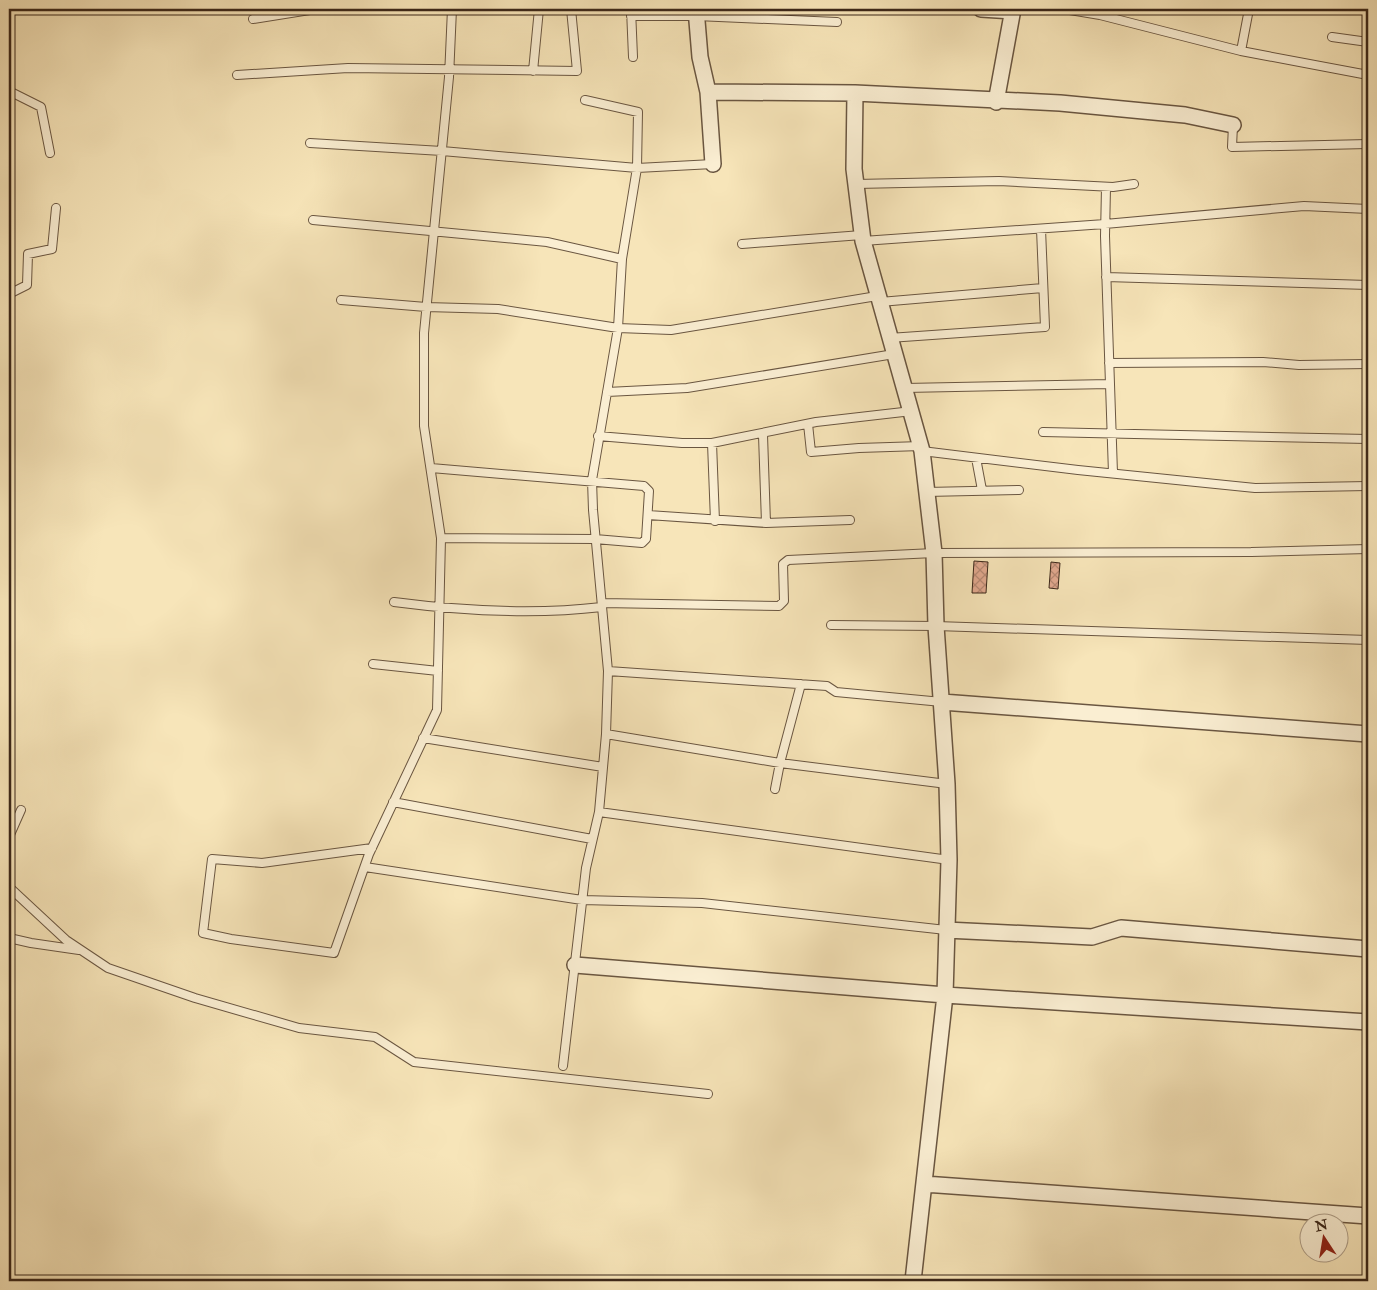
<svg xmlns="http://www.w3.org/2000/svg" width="1377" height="1290" font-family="'IM FELL Double Pica',serif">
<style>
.building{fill:url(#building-cross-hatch);stroke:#3b2719}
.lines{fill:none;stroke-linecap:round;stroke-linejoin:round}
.lane-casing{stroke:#6a5641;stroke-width:10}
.street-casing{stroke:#6a5641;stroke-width:18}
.lane{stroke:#faeed2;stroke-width:8}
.street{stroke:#faeed2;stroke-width:15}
</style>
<defs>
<pattern id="building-cross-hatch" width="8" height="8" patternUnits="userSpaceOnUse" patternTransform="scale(1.25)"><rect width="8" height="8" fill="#e2a98f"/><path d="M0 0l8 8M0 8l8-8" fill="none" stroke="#b88a74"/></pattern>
</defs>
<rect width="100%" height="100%" fill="#f7e5b9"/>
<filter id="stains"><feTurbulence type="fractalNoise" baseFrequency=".004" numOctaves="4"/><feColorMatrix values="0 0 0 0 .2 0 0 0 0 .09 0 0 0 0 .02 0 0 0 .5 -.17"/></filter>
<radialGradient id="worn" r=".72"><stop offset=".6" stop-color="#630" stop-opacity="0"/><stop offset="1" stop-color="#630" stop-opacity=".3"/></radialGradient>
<path class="building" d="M974,561l14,1 -2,31h-14z
M1051,562l9,1 -2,26 -9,-1z"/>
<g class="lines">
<defs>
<path id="lane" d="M631,9l2,48
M1064,9l36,6 141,36 127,24
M631,16h65l141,6
M253,19l63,-10
M1332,37l36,5
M1241,51l8,-42
M533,71l6,-62
M237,75l111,-7 229,3 -6,-62
M9,91l32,16 9,46
M1233,125l-1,22 136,-3
M310,143l132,8 195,17 76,-4
M856,184l143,-3 114,6 21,-3
M1106,187l-1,49 8,237
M313,220l234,22 75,17
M863,241l242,-17 199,-18 64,3
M742,244l120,-9
M1106,277l262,8
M9,294l18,-9 1,-31 24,-5 4,-41
M341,300l85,7 72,2 120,19 53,2 206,-34
M880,302l163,-14
M889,338l156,-11 -4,-98
M1109,363l154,-1 36,3 69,-1
M905,388l205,-4
M607,392l80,-4 207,-34
M808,424l3,28 48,-4 62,-2
M1043,432l325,7
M763,435l3,88
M598,436l84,7h30l104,-21 96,-11
M712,443l3,78
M922,451l156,19 177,18 113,-2
M976,458l6,32
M431,468l213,18 5,5 -3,48 -4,4 -47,-4 -154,-1
M926,492l93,-2
M648,515l118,8 84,-3
M394,602c69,9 139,13 208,5
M602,603l177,3 5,-5 -1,-37 5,-4 146,-7 317,-1 117,-3
M831,625l105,1 432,14
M373,664l65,7
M608,671l219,15 9,6 106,10
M606,734l174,29 167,21
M423,738l180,29
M775,789l5,-26 21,-79
M393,802l199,37
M599,812l350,48
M9,837l12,-27
M372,848l-110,15 -50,-4 -9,74 28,6 103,14 35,-99 68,-144 4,-172 -17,-112v-93l25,-256 3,-68
M365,867l217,33 120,3 244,27
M9,887l57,53 42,28 87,30 104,30 76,9 39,25 294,32
M9,938l22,5 48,7
M563,1066l23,-198 13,-56 7,-78 2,-63 -15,-161 -1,-30 26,-152 4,-69 15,-91 1,-56 -53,-12"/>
<path id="street" d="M696,9l4,48 8,35 5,72
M981,9l32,2
M708,92l147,1 205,10 125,12 48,10
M855,93l-1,76 9,72 59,210 12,102 2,73 11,158 2,76 -4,135 -32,286
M996,102l17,-93
M942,702l426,32
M946,930l146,7 29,-9 247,21
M575,965l370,30 423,27
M924,1184l444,32"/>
</defs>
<use href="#lane" class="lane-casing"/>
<use href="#street" class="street-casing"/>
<use href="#lane" class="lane"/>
<use href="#street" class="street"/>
</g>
<rect width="1377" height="1290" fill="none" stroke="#f7e5b9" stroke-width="30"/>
<rect x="10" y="10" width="1357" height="1270" fill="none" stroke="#3b2719" stroke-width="2.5"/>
<rect x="15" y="15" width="1347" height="1260" fill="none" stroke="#3b2719"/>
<g transform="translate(1324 1238) rotate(348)"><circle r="24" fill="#faeed2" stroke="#ae9e88"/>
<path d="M0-4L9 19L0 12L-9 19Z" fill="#8f2418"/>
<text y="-8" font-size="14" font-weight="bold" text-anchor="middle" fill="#3b2719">N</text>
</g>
<rect width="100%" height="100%" filter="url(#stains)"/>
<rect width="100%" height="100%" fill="url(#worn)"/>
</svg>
